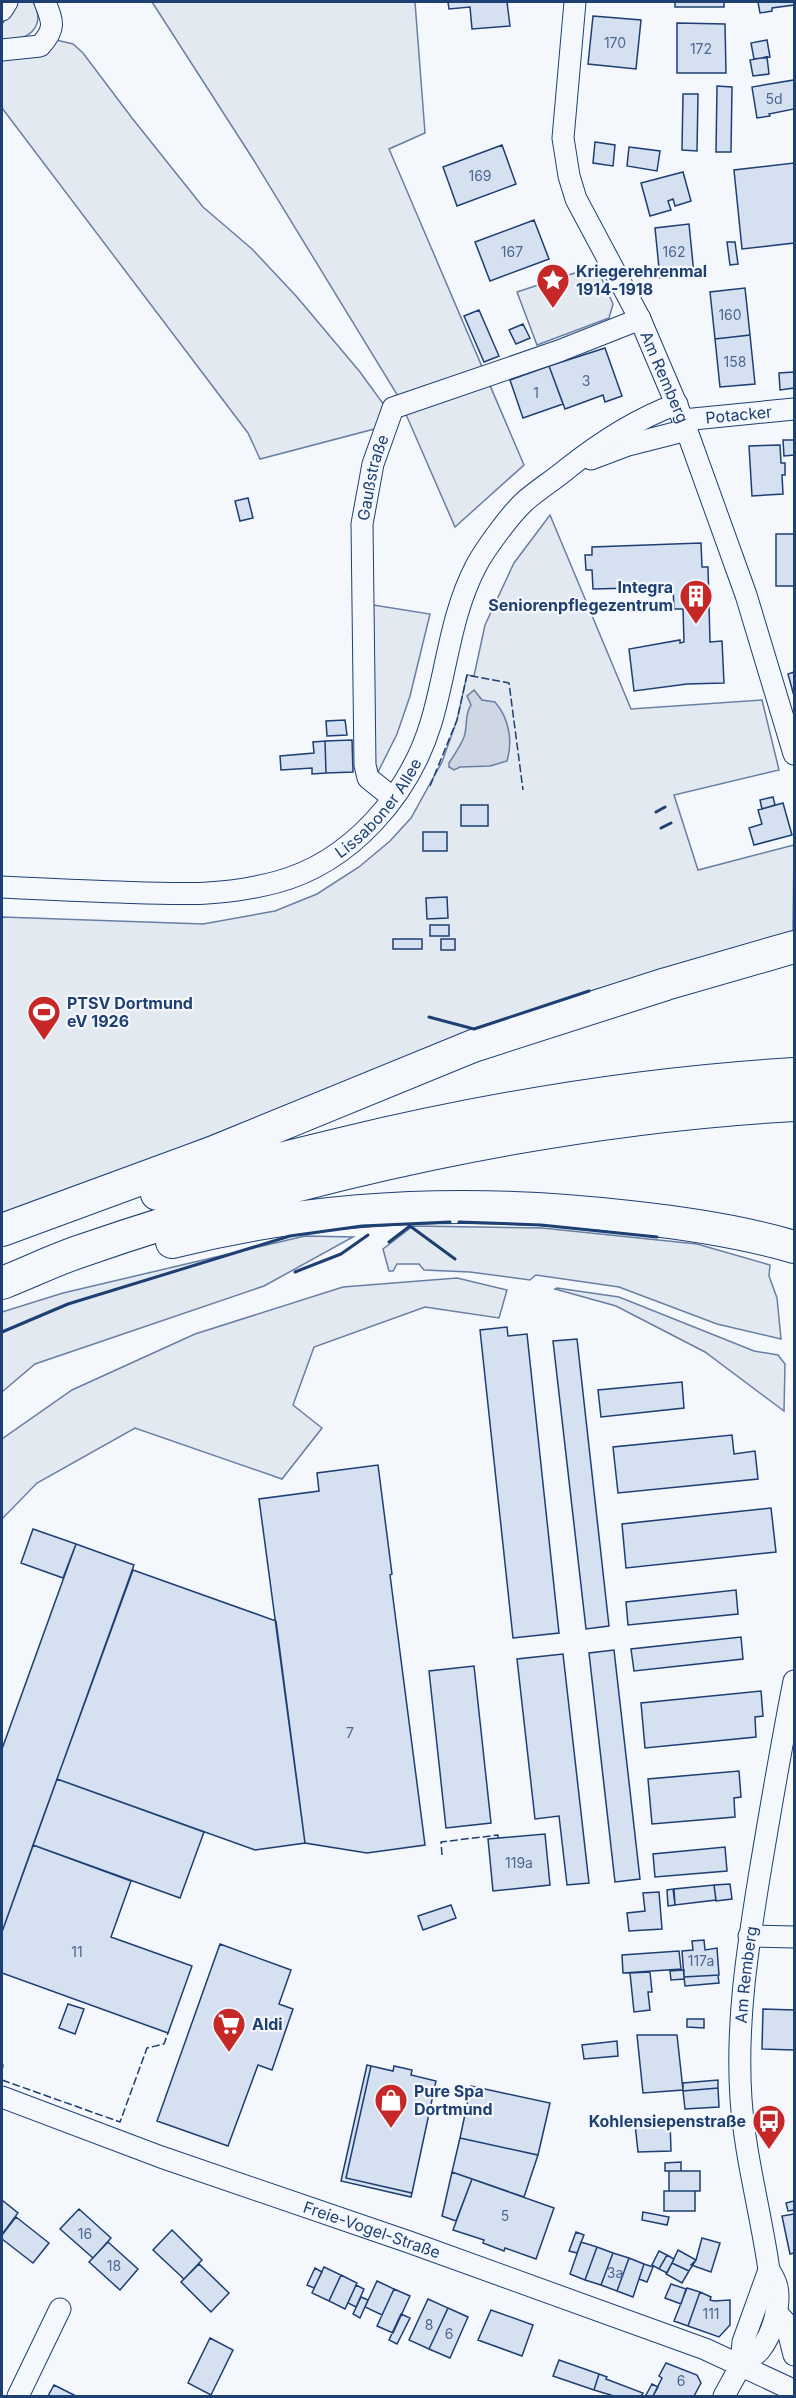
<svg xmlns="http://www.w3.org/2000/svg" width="796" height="2398" font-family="Inter,sans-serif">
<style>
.green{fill:#e3e9f0;stroke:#687fa3;stroke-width:1.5}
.water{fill:#cfd7e4;stroke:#687fa3;stroke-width:1.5}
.building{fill:#d5e0f0;stroke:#1d3f73;stroke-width:1.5}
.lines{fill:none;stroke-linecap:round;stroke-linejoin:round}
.minor-casing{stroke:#1d3f73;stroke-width:23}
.highway-casing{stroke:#1d3f73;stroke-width:34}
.minor{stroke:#f4f7fb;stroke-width:21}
.highway{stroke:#f4f7fb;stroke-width:32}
.fence{stroke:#1d3f73;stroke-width:1.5;stroke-dasharray:8 3;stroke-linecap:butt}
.wall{stroke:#1d3f73;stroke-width:3}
.labels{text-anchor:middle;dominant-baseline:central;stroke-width:4.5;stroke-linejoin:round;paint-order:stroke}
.number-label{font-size:14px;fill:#4b6792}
.poi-label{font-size:16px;font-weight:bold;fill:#1d3f73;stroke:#f4f7fb;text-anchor:start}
.street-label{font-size:16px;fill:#1d3f73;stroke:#f4f7fb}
</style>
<rect width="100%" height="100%" fill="#f4f7fb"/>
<path class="green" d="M18,2h15c14,25 -6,41 -31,37v-15z
M152,2h263l10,131 -36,16 135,316 -69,62 -57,-131 -145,-237z
M52,39l21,5 10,9 49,65 71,89 49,42 45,48 63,75 27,37 -9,19 -118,31 -12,-26 -246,-325v-55z
M596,266l17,38 -4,14 -72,27 -20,-53z
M550,515l81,194 131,-9 17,70 -105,25 24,75 96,-25 -1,91 -129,33 -96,29 -94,31 -393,159 -79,27v-298l201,7 72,-13 42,-17 42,-27 31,-26 21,-23 31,-56 15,-42 10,-45 7,1 11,-51 29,-62z
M367,604l63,10 -20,82 -13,38 -20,40 -3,-5z
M413,1226l129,2 155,16 73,21 -1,11 8,22 4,41 -64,-15 -98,-37 -83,-12 -6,5 -60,-8 -46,-2 -5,-6h-22l-4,7h-4l-6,-22z
M305,1236l48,1 -89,49 -229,78 -33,28v-80l61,-19z
M457,1278l50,12 -8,28 -74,-11 -111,40 -21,58 29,23 -40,51 -147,-51 -98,55 -35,36v-80l70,-49 123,-56 148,-47z
M557,1288l62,9 135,54 24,4 7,9 -1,47 -79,-59 -89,-46 -61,-17z"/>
<path class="water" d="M474,690l8,10 13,2c14,16 18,39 12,59l-17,5 -30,1 -6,3 -5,-3v-4c5,-8 11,-16 15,-26 4,-11 0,-22 7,-32l-4,-9z"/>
<path class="building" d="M448,2h59l3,24 -38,3 -2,-22 -21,2z
M675,2h49v5h-49z
M758,2h36v3l-22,3v3l-12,2z
M593,16l48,4 -5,49 -48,-5z
M677,23l48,1 1,49h-49z
M767,40l3,17 -16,2 -3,-16z
M767,57l2,17 -16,2 -3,-16z
M794,80v29l-25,5 1,2 -13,2 -5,-31z
M717,86l15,1 -1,65h-15z
M683,94h15l-1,57 -15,-1z
M595,142l20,3 -2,21 -20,-3z
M502,145l14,39 -59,22 -14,-39z
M629,147l31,4 -3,20 -30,-5z
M794,163v80l-52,6 -8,-79z
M683,172l8,29 -16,5 -2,-7 -5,2 3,9 -21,6 -9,-33z
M534,220l15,39 -59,22 -15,-39z
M689,224l5,50 -34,4 -5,-50z
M727,242h8l3,22 -8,1z
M745,288l5,47 -35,4 -5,-47z
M479,310l20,46 -15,6 -20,-46z
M523,324l7,14 -14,6 -7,-14z
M750,335l5,49 -35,3 -5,-48z
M605,348l17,48 -17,6 -2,-7 -38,14 -16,-43z
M549,366l14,38 -40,14 -13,-38z
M794,372v16l-14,2 -1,-17z
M783,440h11v15l-10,1z
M780,445l1,18h4v12h-3l1,19 -31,2 -3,-50z
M248,498l5,20 -13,3 -5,-20z
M776,534h18v52h-18z
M701,543l1,24h6l2,75 12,-1 2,42 -37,1 -53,7 -5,-42 51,-9v3l4,-1 -1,-33h-9l-1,-22 -80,2 -1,-19h-6l-1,-15h7v-8z
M794,672v24l-6,-22z
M345,720l2,15 -20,1 -1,-15z
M352,740l1,32 -27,1 -1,-32z
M325,741l1,32 -14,1v-6l-31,2 -1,-14 34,-3 -1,-11z
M773,797l2,8 -13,4 -2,-9z
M783,803l9,32 -38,10 -5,-17 13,-4 -4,-14z
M461,805h27v21h-27z
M423,832h24v19h-24z
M447,897l1,21 -21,1 -1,-21z
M430,925h19v11h-19z
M393,939h29v10h-29z
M441,939h14v11h-14z
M507,1327l1,9 19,-2 32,299 -46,5 -33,-308z
M577,1339l32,287 -23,3 -33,-288z
M682,1382l2,26 -83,9 -3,-27z
M732,1435l2,19 21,-3 3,28 -140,14 -5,-46z
M378,1465l14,109 -2,1 35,270 -58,8 -62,-10 -46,-344 60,-8 -2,-18z
M771,1508l5,44 -150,16 -4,-44z
M33,1529l43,15 -13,34 -42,-15z
M76,1544l58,21 -132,367v-183z
M133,1570l143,51 29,222 -50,7 -198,-71z
M736,1590l2,24 -110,11 -2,-23z
M741,1637l2,22 -109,12 -3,-22z
M614,1650l26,229 -25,3 -26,-229z
M563,1654l26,229 -22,2 -8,-69 -24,3 -18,-160z
M474,1666l17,157 -45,5 -17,-157z
M761,1691l2,25 -8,1 1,20 -111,11 -4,-45z
M739,1771l2,26 -7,1 1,19 -83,7 -4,-45z
M57,1779l147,53 -24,66 -147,-53z
M545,1834l5,51 -57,6 -5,-52z
M33,1845l98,36 -20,56 81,29 -24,67 -166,-60v-41z
M725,1847l2,24 -72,6 -2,-23z
M730,1884l2,15 -16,2 -2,-16z
M714,1885l2,15 -41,5 -1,-16z
M673,1889l2,16 -7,1 -1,-16z
M659,1892l3,37 -33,2 -2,-18 18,-2 -2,-18z
M451,1905l5,13 -33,12 -5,-14z
M704,1940l1,10 12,-2 2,27 -35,2 -2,-26 11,-1 -1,-9z
M220,1944l71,26 -12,34 14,5 -21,61 -14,-5 -30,81 -71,-25z
M679,1951l2,18 -58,4 -1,-18z
M684,1970v9l-13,1 -1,-9z
M650,1972l2,20h-4l2,18 -16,2 -4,-39z
M718,1975l1,8 -34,3 -1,-9z
M68,2004l16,5 -9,25 -16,-6z
M763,2009l31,1v40l-32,-1z
M687,2019h17v9l-17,-1z
M637,2035h40l6,55 -40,3z
M617,2041l1,15 -34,3 -2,-14z
M367,2065l4,1 -25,112 66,15 -1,4 -70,-16z
M371,2066l22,5 1,-5 18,4 -1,5 25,6 -24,112 -66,-15z
M718,2080v8l-35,3v-8z
M471,2086l79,17 -12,52 -78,-17z
M718,2088l1,19 -34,2 -2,-18z
M653,2116l5,4h12l1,31 -33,1 -3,-28h3v-4h11z
M460,2138l78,17 -14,42 -72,-25z
M681,2162v9h-16v-8z
M669,2171h31v20h-31z
M452,2172l20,7 -16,42 -14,-5z
M472,2179l82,29 -18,51 -31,-11 -1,3 -21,-8 1,-3 -31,-10z
M664,2191h31v20h-31z
M2,2200l16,13 -15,20 -1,-1z
M794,2201v9l-6,1 -2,-8z
M79,2209l32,29 -18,20 -33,-29z
M643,2212l26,5 -2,8 -25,-5z
M794,2214v39l-4,1 -8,-38z
M16,2217l33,26 -16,20 -31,-24v-4z
M172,2230l30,30 -18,19 -31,-29z
M576,2232l8,3 -7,18 -8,-2z
M702,2238l18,5 -9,29 -20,-7 5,-5z
M108,2242l30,27 -18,21 -31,-28z
M581,2242l16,5 -12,33 -15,-6z
M597,2247l16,6 -12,32 -16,-5z
M678,2250l18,10 -7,11 -17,-8z
M659,2251l8,4 -8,14 -7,-4z
M613,2253l16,5 -12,33 -16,-6z
M667,2255l7,4 -7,14 -8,-4z
M629,2258l15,6 -11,33 -16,-6z
M672,2263l17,8 -7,12 -16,-9z
M199,2264l30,29 -18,19 -30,-30z
M644,2264l9,3 -6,15 -8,-3z
M324,2267l17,8 -12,26 -17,-8z
M315,2268l7,4 -8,16 -7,-3z
M341,2275l16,8 -12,26 -16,-8z
M377,2281l17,8 -12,26 -17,-8z
M671,2284l15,5 -5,15 -16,-6z
M356,2285l8,4 -8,18 -8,-4z
M687,2288l13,4 -12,34 -14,-5z
M394,2289l16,7 -17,37 -16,-7z
M700,2292l11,5 -1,3 4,1 16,-1v25l-11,12 -31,-11z
M361,2297l7,3 -8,18 -7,-4z
M428,2299l20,9 -19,41 -20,-9z
M448,2308l20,9 -18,41 -21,-9z
M491,2310l42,15 -11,31 -44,-16z
M401,2314l9,4 -13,26 -8,-4z
M210,2338l23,12 -22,45 -23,-12z
M559,2360l40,14 -5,16 -41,-14z
M666,2363l31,12 4,8 -7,13h-41l9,-18 -3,-2z
M599,2374l8,3 -1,2 37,14 -2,3h-27l-20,-6z
M652,2384l6,3 -5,9h-4l-3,-1z
M54,2385l22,11h-28z"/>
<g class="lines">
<defs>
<g id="minor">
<path id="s1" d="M575,2l-12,136 6,38 7,23 64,120 43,101 63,175 48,159"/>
<path d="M2,10l5,-8"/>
<path d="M2,50l38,-4c16,-17 13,-24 5,-44"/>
<path id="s2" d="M683,420l111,-11"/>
<path d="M591,459l37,-14 59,-15"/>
<path id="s3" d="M393,798l-25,-20 -3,-13 -3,-241 11,-60 20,-56 166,-57 81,-32"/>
<path id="s4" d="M2,887c39,2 78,4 117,5 57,2 102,5 158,-10 74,-20 132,-87 154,-159 16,-53 19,-107 45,-157 9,-17 34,-51 48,-64 13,-12 30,-22 44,-34 34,-27 68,-49 109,-64"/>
<path d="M749,1936l45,1"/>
<path id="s5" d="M2,2097l159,60 248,85 296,107 86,40 3,6"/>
<path d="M776,2312l10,11 8,32"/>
<path id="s6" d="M741,2365c6,-4 14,-9 19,-15 12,-15 21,-44 17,-63 -1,-6 -5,-12 -8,-17 -8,-57 -24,-113 -28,-171 -5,-75 6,-147 18,-221 11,-66 22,-131 35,-197"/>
<path d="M18,2396l42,-87"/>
<path d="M724,2396l17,-31 2,-23 26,-72"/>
</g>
<path id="highway" d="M157,1194c60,-20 122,-35 184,-50 149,-36 301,-61 453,-70
M2,1230l212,-78 259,-106 193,-62 128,-37
M172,1242c150,-38 304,-43 457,-25 55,6 112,14 165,30
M2,1283c26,-10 52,-23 79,-32 225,-78 476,-133 713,-146"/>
</defs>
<use href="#minor" class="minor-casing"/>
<use href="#highway" class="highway-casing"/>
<use href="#minor" class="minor"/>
<use href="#highway" class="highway"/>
<path class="fence" d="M430,786l27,-66 10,-45 42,8 14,107
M442,1855l-1,-13 57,-7v3
M2,2064l1,1 -1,5
M2,2080l118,42 27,-74 17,-4 4,-11"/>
<path class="wall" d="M656,812l9,-5
M661,828l10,-5
M429,1017l45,12 115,-38
M459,1222l82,3 116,12
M389,1242l21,-16 45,33
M295,1272l46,-18 27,-19
M2,1332l66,-28 222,-68 72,-10 88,-4"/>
</g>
<defs>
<symbol id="sight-pin" viewBox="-11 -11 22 30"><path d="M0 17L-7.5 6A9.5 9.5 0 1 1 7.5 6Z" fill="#c62828" stroke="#f4f7fb"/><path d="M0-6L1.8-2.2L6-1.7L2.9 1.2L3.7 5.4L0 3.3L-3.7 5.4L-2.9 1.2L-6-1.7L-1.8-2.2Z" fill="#fff"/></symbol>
<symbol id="building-pin" viewBox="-11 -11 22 30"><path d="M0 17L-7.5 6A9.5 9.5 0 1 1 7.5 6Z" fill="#c62828" stroke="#f4f7fb"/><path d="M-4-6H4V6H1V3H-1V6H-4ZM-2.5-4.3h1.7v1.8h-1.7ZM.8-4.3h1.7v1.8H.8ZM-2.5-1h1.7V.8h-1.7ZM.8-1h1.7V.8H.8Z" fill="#fff"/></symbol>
<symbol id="stadium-pin" viewBox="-11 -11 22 30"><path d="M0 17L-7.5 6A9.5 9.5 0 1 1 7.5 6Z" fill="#c62828" stroke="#f4f7fb"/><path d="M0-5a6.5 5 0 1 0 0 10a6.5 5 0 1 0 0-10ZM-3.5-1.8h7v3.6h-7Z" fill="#fff"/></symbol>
<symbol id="supermarket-pin" viewBox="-11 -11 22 30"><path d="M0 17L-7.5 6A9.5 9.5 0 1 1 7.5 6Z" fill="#c62828" stroke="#f4f7fb"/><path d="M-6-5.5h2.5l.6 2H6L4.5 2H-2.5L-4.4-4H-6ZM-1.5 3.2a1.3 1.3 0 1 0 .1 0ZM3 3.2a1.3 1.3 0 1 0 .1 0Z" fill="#fff"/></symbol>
<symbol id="shop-pin" viewBox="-11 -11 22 30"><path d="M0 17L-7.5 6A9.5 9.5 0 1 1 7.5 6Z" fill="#c62828" stroke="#f4f7fb"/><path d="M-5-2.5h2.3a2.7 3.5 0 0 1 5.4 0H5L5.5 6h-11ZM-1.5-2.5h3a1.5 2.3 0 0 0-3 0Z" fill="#fff"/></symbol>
<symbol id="bus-pin" viewBox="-11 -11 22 30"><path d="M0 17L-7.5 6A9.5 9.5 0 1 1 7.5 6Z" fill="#c62828" stroke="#f4f7fb"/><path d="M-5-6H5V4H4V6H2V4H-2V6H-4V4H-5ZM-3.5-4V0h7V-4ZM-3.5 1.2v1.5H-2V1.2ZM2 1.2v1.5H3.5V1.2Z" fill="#fff"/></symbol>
</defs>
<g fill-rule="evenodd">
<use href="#sight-pin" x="534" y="261" width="38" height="52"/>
<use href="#building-pin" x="677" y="577" width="38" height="52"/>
<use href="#stadium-pin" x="25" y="993" width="38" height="52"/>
<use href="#supermarket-pin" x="210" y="2005" width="38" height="52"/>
<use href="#shop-pin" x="372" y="2081" width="38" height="52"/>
<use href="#bus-pin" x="750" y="2102" width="38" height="52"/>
</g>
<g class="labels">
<g class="number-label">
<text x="615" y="42">170</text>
<text x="701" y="48">172</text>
<text x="774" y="98">5d</text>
<text x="480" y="175">169</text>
<text x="512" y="251">167</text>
<text x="674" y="251">162</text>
<text x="730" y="314">160</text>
<text x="735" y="361">158</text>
<text x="586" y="380">3</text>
<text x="536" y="392">1</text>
<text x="350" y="1732">7</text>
<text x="519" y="1862">119a</text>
<text x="77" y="1951">11</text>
<text x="701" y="1960">117a</text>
<text x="505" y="2215">5</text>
<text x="85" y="2233">16</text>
<text x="114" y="2265">18</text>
<text x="615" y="2272">3a</text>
<text x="711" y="2313">111</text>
<text x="429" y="2324">8</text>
<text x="449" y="2333">6</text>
<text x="681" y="2380">6</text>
</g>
<g class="poi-label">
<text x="576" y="271">Kriegerehrenmal<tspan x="576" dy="18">1914-1918</tspan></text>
<text x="673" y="587" text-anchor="end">Integra<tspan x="673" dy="18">Seniorenpflegezentrum</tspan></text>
<text x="67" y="1003">PTSV Dortmund<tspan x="67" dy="18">eV 1926</tspan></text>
<text x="252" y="2024">Aldi</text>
<text x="414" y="2091">Pure Spa<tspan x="414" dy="18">Dortmund</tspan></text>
<text x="746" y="2121" text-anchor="end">Kohlensiepenstraße</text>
</g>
<g class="street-label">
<text stroke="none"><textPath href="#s1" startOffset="398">Am Remberg</textPath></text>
<text stroke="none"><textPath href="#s2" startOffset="56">Potacker</textPath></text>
<text stroke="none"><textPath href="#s3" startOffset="334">Gaußstraße</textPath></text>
<text stroke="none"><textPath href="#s4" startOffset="405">Lissaboner Allee</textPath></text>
<text stroke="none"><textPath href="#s6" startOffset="408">Am Remberg</textPath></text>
<text stroke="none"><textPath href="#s5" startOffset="393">Freie-Vogel-Straße</textPath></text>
</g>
</g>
<rect width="796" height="2398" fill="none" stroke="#1d3f73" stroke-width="6"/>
</svg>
